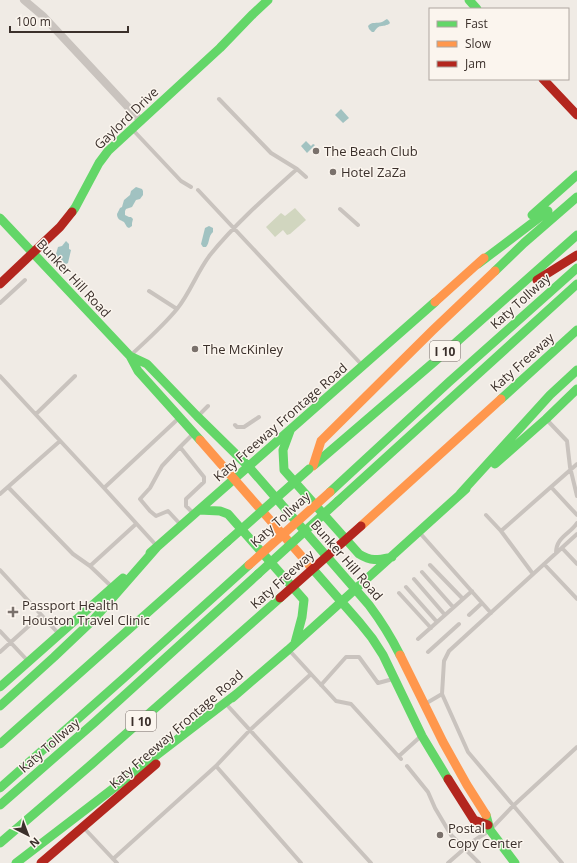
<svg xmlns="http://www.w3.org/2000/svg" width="577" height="863" font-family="'Open Sans',sans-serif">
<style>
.green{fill:#d1d6bf}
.water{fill:#a1c2c1}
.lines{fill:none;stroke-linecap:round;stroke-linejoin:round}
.lane{stroke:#c9c3be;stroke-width:4}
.street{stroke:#c9c3be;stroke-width:8}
.fast{stroke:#63d668;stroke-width:9}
.slow{stroke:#ff974d;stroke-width:9}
.jam{stroke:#b3261e;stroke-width:9}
.fast-bridge{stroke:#63d668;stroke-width:9}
.slow-bridge{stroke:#ff974d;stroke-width:9}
.jam-bridge{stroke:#b3261e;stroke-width:9}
.poi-dot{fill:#7a716c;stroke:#fbf5ee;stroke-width:1.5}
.labels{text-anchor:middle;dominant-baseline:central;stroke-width:3;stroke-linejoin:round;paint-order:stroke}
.shield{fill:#fbf5ee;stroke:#756b66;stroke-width:1}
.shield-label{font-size:12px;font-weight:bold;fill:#3b302b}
.street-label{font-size:13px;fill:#3b302b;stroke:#fbf5ee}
.poi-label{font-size:13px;fill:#3b302b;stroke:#fbf5ee;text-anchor:start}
</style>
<rect width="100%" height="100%" fill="#f0ebe5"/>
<path class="green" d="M295,208l11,12 -16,14 -3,1 -4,-5 -8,7 -9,-10 15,-14 4,3z"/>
<path class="water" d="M387,19l2,2 1,2 -1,1c-8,4 -9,-1 -15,8h-2l-3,-3 -1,-3c4,-5 9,-2 14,-4 2,-1 3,-2 5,-3z
M341,109l8,9 -6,5 -8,-8z
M306,141l5,5 2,-2 2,1 -8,8 -6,-7z
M136,187l6,2 1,2v4l-3,4 -4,1 -4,7 -6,2 -1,2v4l4,2h2l2,2 -1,4v3l-3,2 -2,-1 -3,-5c-4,-2 -7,-3 -7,-8l3,-6 2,-1 2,-7 6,-5 1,-4z
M209,226l4,2v4c-5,4 -3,11 -7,15h-3l-2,-3 4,-16z
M66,241l3,3v5l2,1 -3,13 -4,2 -7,-8 -1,-3 2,-7 4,-1z"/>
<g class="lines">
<path class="lane" d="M133,130l48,51 10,6
M297,169l9,8
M198,190l164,175
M340,209l18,16
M149,291l28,18
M0,303l25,-23
M131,355c16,-15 32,-29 46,-46 13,-16 20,-37 33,-54 26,-32 57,-59 87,-86l-26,-16 -52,-54
M0,376l104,112 75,-70
M36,414l39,-38
M198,416l10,-10
M547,420l20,21 3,26 7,29
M235,425l2,2h7l15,-10
M180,447l-18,19 -12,22 -10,11 10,12 6,5 12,-5 13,14
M8,487l65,67 17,12 21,20
M551,487l26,28
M104,488l51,56
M0,494l60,-53
M193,513l-7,-7v-7l18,-17v-5l-24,-30 13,-13
M486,515l15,16
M419,532l72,81
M562,548l15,16
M556,553c0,-16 14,-19 21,-30
M544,564l33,35
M430,565l33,34
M90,566l46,-42
M0,570l58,63
M422,572l31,35
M533,574l-32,-43 76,-67
M414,579l31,36
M406,587l31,35
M399,593l32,35
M469,615l13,-12
M0,631l27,29
M418,639l54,-48
M0,652l41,-37
M428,652l31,-28
M311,674l25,27 15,3 50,55
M321,685l25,-28h13l19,26 15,-4
M442,694l26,58 94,111
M425,704l17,-10 2,-33 5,-10 128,-117
M227,705l144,158
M399,756l21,-19
M216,766l85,97
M407,766l21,26 7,16 16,27 28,28
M84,828l33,35
M113,859l103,-93 34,-36 61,-56 -22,-24
M448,863l24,-21 18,-12 23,-24 64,-59"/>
<path class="street" d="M24,0l19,16 98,105"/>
<path class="fast" d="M469,0l8,9
M72,212l3,-4 24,-45 9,-12 112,-103 33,-34 15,-14
M532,215l45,-40
M0,218l130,138 8,15 62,69
M478,264l70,-53
M495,271l29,-28 53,-46
M130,356l17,8 50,52 52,51 120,138c12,16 22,32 31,50
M501,399l76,-69
M290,431l-7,19 1,20 75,84c13,8 19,6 33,3
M495,464l51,-45 31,-30
M314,465l120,-103 143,-127
M330,492l119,-110 128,-114
M460,494l90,-99 27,-25
M338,501l239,-217
M199,510l21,1 8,3 76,86 -2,17 -7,26
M150,553l285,-251
M311,567l49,56 12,15 11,17 39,81 26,43
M0,687l123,-109
M232,698l56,-48 178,-161
M0,706l54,-49 40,-38 63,-72
M0,744l227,-202
M0,788l125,-111 124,-112
M0,805l95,-83 163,-148
M486,815l4,15 25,33
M0,843l93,-80 187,-165
M16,863l223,-171"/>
<path class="slow" d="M435,302l49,-44
M200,440l111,127
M313,466l8,-25 112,-111 62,-59
M361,526l140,-127
M400,655l43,87 24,43 19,30"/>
<path class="jam" d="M543,79l34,36
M537,280l40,-25
M0,284l60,-57 12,-15
M448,779l26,41 14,5
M41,863l115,-99"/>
<path class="fast-bridge" d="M227,542l82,-73
M258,574l80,-73"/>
<path class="slow-bridge" d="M249,565l81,-73"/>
<path class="jam-bridge" d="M280,598l81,-72"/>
</g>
<g class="poi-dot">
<circle cx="316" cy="151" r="4"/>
<circle cx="333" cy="172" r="4"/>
<circle cx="195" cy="349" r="4"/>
<path d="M11 606h4v4h4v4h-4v4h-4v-4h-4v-4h4z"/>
<circle cx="440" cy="835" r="4"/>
</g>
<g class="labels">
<g class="shield">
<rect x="430" y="341" width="30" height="20" rx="3"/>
<rect x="126" y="711" width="30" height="20" rx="3"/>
</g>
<g class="shield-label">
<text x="445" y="351">I 10</text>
<text x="141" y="721">I 10</text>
</g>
<g class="street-label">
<text transform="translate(126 118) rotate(-44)">Gaylord Drive</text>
<text transform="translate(74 278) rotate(47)">Bunker Hill Road</text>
<text transform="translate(520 301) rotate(-42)">Katy Tollway</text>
<text transform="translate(522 362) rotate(-42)">Katy Freeway</text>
<text transform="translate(280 422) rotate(-41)">Katy Freeway Frontage Road</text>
<text transform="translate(280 519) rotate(-42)">Katy Tollway</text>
<text transform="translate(347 560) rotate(49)">Bunker Hill Road</text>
<text transform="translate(282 579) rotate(-42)">Katy Freeway</text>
<text transform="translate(176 729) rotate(-41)">Katy Freeway Frontage Road</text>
<text transform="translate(49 745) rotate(-41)">Katy Tollway</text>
</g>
<g class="poi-label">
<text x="324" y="151">The Beach Club</text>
<text x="341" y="172">Hotel ZaZa</text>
<text x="203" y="349">The McKinley</text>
<text x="22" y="605">Passport Health<tspan x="22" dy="15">Houston Travel Clinic</tspan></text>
<text x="448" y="828">Postal<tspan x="448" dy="15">Copy Center</tspan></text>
</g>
</g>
<rect x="429" y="8" width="140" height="72" fill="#fbf5ee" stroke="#aea6a0"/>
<rect x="437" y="21" width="20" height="6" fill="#63d668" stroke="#aea6a0"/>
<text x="465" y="28" font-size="12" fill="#3b302b">Fast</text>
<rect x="437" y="41" width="20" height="6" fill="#ff974d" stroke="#aea6a0"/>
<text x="465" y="48" font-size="12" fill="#3b302b">Slow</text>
<rect x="437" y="61" width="20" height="6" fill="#b3261e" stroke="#aea6a0"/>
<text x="465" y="68" font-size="12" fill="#3b302b">Jam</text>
<g transform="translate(28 835) rotate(138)" stroke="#fbf5ee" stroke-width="3" paint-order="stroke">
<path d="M0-3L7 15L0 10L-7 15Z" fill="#3b302b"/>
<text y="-6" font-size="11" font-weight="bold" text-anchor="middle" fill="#3b302b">N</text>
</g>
<path d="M10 26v6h118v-6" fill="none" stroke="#3b302b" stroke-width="2"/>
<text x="16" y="26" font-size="12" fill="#3b302b" stroke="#fbf5ee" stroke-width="3" paint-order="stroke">100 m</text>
</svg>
